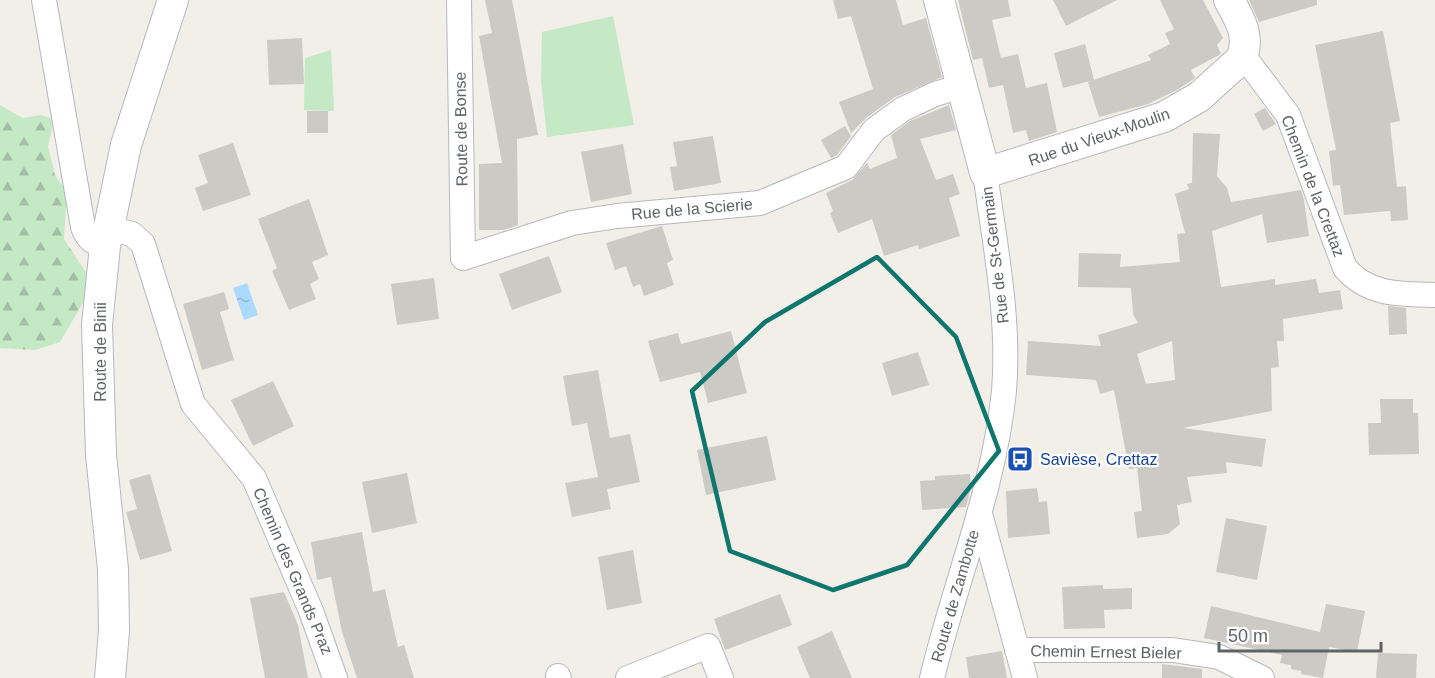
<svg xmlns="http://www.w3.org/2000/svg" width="1435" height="678" font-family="Helvetica,sans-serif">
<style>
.forest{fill:url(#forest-firs)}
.green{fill:#c5e8c5}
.water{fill:url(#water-ripples)}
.building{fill:#cccac5;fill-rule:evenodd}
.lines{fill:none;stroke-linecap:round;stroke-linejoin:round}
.minor-casing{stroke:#b5b8bc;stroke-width:26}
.tertiary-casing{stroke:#b5b8bc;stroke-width:32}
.minor{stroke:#fff;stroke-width:24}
.tertiary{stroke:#fff;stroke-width:30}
.marked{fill:none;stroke:#0f766e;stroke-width:4.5;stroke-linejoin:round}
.labels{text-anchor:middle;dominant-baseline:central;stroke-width:4.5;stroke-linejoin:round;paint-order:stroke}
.street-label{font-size:16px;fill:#5f6368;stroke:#fff}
.transit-label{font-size:16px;fill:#164399;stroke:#fff;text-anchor:start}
</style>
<defs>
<pattern id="forest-firs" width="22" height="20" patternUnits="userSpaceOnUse" patternTransform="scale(1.5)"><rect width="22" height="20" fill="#c5e8c5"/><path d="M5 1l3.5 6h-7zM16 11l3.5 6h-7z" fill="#a3c0a4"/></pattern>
<pattern id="water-ripples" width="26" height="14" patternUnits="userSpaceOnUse" patternTransform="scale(1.5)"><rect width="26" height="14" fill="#aadaff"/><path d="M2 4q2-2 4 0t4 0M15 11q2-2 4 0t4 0" fill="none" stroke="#8eb4d2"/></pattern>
</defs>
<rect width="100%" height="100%" fill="#f1efe8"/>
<path class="forest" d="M0,105l23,13 18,-3 13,4 -6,28 7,28 12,17 -3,47 23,35 1,20 -28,48 -25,8 -35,-2z"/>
<path class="green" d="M613,16l21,109 -87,12 -6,-56 1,-49z
M331,50l3,61 -30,-1 1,-52z"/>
<path class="water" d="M247,283l11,32 -14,5 -11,-32z"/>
<path class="building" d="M485,0h27l26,135 -21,4 1,86 -14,5h-25v-66l23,-1 -23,-127 13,-3z
M833,0h63l7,25 23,-7 16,59 -47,20 -29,21 -15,15 -12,-31 34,-13 -22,-73 -13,3z
M958,0h50l3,16 -19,4 9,38 17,-4 8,34 21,-5 10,49 -28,9 -3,-11 -13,3 -10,-48 -14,3 -7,-30 -9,2z
M1053,0h64l-51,26z
M1160,0h43l20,38 -6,7 4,9 -30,16 4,8 -18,12 -29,14 -49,13 -11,-35 63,-22 -3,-5 22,-11 -5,-11 9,-4z
M1249,0h68v5l-58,17z
M1383,31l17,90 -10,2 7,64 9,-1 2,34 -17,1 -1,-10 -46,4 -4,-30 -7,1 -4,-35 7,-1 -21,-105z
M302,38l2,46 -35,1 -2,-45z
M1085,44l9,36 -31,8 -9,-35z
M949,105l7,25 -36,9 16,41 17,-6 7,20 -11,4 11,38 -41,13 -1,-4 -34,11 -12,-37 -34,14 -8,-20 3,-2 -7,-18 26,-13 15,-17 3,6 27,-11 -6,-23 19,-14z
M1265,108l11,16 -13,7 -9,-17z
M307,111h21v22h-21z
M845,126l6,10 -14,19 -6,3 -10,-18z
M1193,133l27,1 -3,42 10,12 4,14 70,-12 3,10 5,36 -42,7 -5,-29 -50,17 9,56 54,-8v6l41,-6 3,14 21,-3 3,19 -60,10 1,22h-7l2,26 -8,1 1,43 -89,17 83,11 -4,28 -36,-5 1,11 -40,4 5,25 -15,3 3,19 -12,10 -31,4 -3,-26 8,-1 -5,-43 -8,1 -15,-79 -14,4 -4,-14 -70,-5 2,-34 73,5 -3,-11 40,-12 -5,-9 -2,-26 -53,-1 1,-34 42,1 -1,13 60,-5 -3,-28 8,-1 -10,-39 14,-5 -2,-5 5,-1zM1172,341l3,39 -29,4 -9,-30z
M713,136l8,47 -47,8 -4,-24 7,-1 -4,-24z
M233,143l18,52 -48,16 -8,-23 13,-5 -10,-28z
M623,144l9,50 -41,8 -10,-50z
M309,199l19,56 -16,7 7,17 -9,5 6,15 -27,11 -17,-39 5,-3 -19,-49z
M662,226l11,34 -6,3 7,22 -30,11 -4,-12 -7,3 -7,-21 -11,4 -9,-27z
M549,256l13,36 -50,18 -13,-36z
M434,278l5,41 -42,6 -6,-41z
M224,292l5,17 -9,3 14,48 -32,10 -19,-66z
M1388,306l18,2 1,26 -18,1z
M731,331l16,62 -39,10 -8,-31 -40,10 -12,-41 30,-8 3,11z
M918,352l11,33 -37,11 -10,-33z
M598,370l12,68 20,-4 10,48 -33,7 4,20 -39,8 -7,-34 33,-6 -11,-54 -15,3 -9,-50z
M273,381l21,45 -41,20 -22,-46z
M1380,399h33v14h5l1,41 -50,1 -1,-32h13z
M767,436l9,44 -70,15 -9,-45z
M407,473l10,50 -45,10 -10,-51z
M150,474l22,77 -32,9 -14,-48 11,-3 -8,-29z
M970,474l1,14 -5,19 -44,3 -2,-29 15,-1v-4z
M1037,488l2,14 8,-1 3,33 -42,4 -2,-47z
M1226,518l41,8 -10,54 -41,-8z
M362,532l11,60 12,-3 13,58 6,-2 10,33h-57l-15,-46 -11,-55 -14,3 -6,-38z
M633,550l9,53 -35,7 -9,-53z
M1103,585v4l29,-1v21l-28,1 1,18 -41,1 -2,-42z
M284,592l14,33 10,53h-43l-15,-80z
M780,594l12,31 -67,25 -11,-31z
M1326,604l39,7 -8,41 -28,-5 -6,31 -22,-4v-3l-10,-2v-4l-11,-2 2,-8 -78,-17 7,-32 109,26z
M832,631l20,47h-42l-13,-31z
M1002,651l5,27h-38l-3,-21z
M1378,653l39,1 -1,24h-40z
M1162,664l40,5v9h-40z"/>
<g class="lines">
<defs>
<path id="minor" d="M44,0l39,227c4,12 10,16 22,19
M459,0l4,258 109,-35 45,-7 143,-13 86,-36 28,-37 29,-21 32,-15 27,-8
M1243,55l45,60 57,153c24,28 56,26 90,27
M108,228l24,6 11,10 50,160 61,74 57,133 24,67
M980,514l45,164
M1017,650h156l46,7 43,21
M558,676l1,2
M628,678l80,-32 13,32
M932,678c23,-96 62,-188 72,-287 6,-72 -9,-146 -19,-218"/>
<path id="tertiary" d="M939,0l46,173 179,-56 35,-20 42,-38c10,-21 -1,-40 -12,-59
M110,678l4,-47 -1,-62 -12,-114 -4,-130 8,-79 21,-101 47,-145"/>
</defs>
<use href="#minor" class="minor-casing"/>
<use href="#tertiary" class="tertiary-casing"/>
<use href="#minor" class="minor"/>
<use href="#tertiary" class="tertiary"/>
</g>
<path class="marked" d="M877,257l79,80 43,114 -92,114 -74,25 -103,-39 -38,-160 73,-69z"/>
<defs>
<symbol id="bus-square" viewBox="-11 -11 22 22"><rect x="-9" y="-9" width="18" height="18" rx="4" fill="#1a4fb4" stroke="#fff"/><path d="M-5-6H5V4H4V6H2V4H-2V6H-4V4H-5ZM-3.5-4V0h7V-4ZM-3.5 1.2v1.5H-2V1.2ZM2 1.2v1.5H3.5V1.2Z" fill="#fff"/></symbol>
</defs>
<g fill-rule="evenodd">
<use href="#bus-square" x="1005" y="444" width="30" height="30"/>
</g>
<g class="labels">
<g class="street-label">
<text transform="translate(461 129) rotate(-91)">Route de Bonse</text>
<text transform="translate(1099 137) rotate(-19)">Rue du Vieux-Moulin</text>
<text transform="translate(1313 186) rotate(69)">Chemin de la Crettaz</text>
<text transform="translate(692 209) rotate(-5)">Rue de la Scierie</text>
<text transform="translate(995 255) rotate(-97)">Rue de St-Germain</text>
<text transform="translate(100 352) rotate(-90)">Route de Binii</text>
<text transform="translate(293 571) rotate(67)">Chemin des Grands Praz</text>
<text transform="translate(955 596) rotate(-74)">Route de Zambotte</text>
<text transform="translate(1106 652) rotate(1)">Chemin Ernest Bieler</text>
</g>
<g class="transit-label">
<text x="1040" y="459">Savièse, Crettaz</text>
</g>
</g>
<path d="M1219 642v9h162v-9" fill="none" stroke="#5f6368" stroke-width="3"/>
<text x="1228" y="642" font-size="18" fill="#5f6368" stroke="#ffffff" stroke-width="4.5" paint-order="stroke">50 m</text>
</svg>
